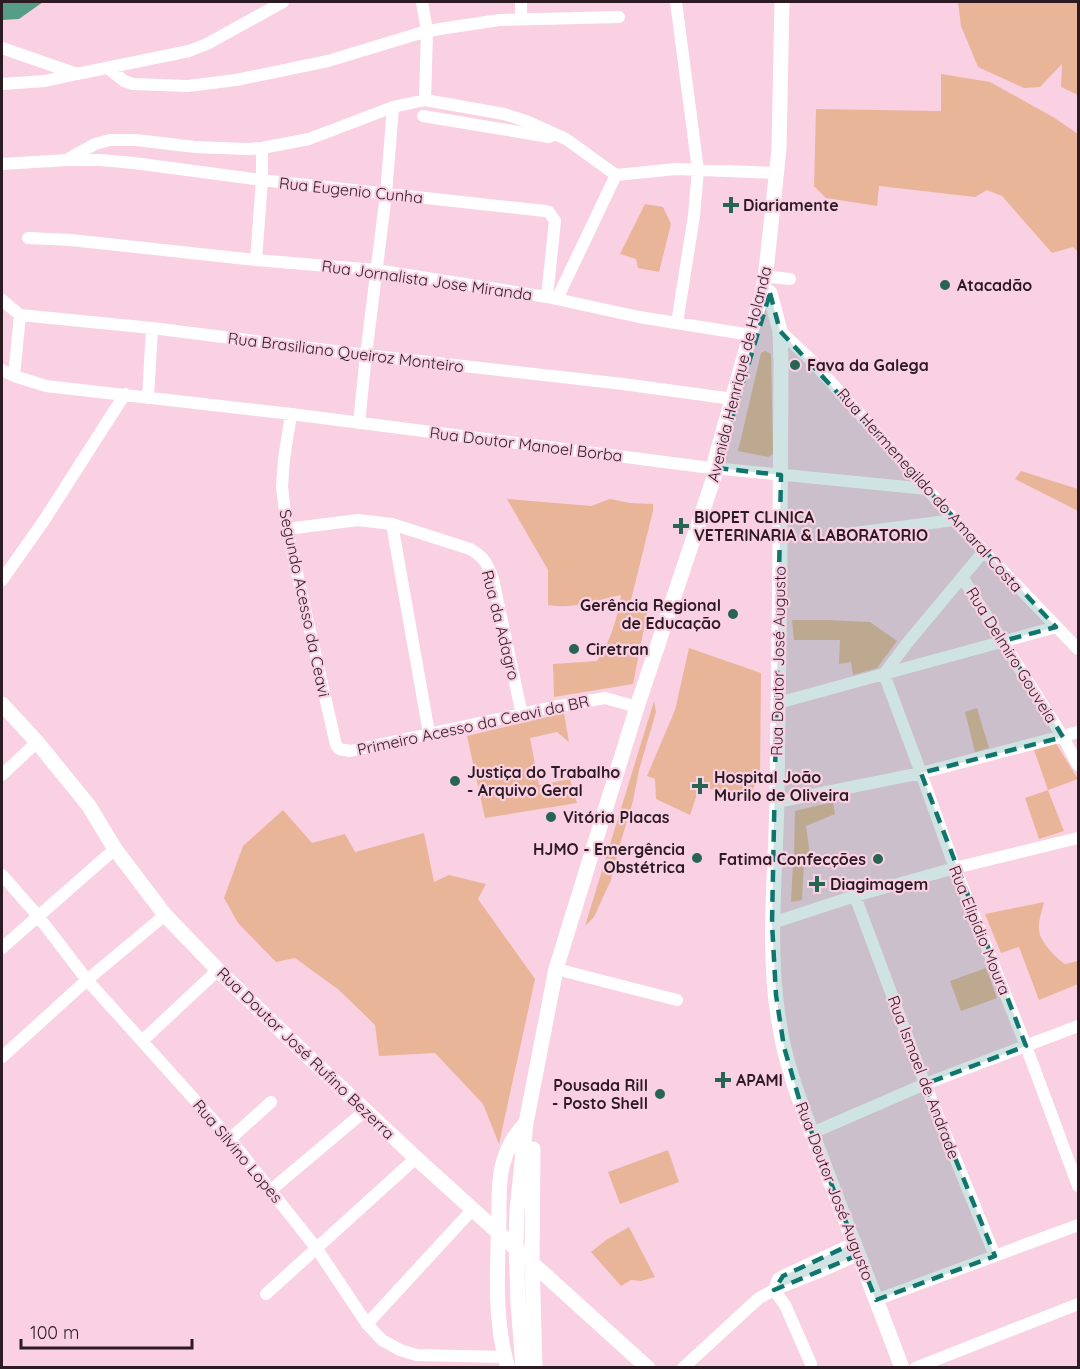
<svg xmlns="http://www.w3.org/2000/svg" width="1080" height="1369" font-family="Quicksand,sans-serif">
<style>
.green{fill:#e9b599}
.water{fill:#569d85}
.lines{fill:none;stroke-linecap:round;stroke-linejoin:round}
.minor{stroke:#fff;stroke-width:12}
.major{stroke:#fff;stroke-width:15}
.marked{fill:#0f766e;fill-opacity:0.2;stroke:#0f766e;stroke-width:4.5;stroke-dasharray:12 8;stroke-linejoin:round}
.poi-dot{fill:#276552;stroke:#f9d1e3;stroke-width:2}
.labels{text-anchor:middle;dominant-baseline:central;stroke-width:4.5;stroke-linejoin:round;paint-order:stroke}
.street-label{font-size:16px;fill:#2d1b24;stroke:#f9d1e3}
.poi-label{font-size:16px;font-weight:bold;fill:#2d1b24;stroke:#f9d1e3;text-anchor:start}
</style>
<rect width="100%" height="100%" fill="#f9d1e3"/>
<path class="green" d="M958,2h120v93l-17,-8 1,-23 -22,23 -16,1 -46,-21 -17,-41z
M941,74l49,8 63,35 25,17v118l-5,-5 -21,6 -50,-57 -15,-6 -12,7 -96,-11 -2,20 -51,-8 -12,-12 2,-77 125,2z
M645,204l18,3 8,17 -12,48 -21,-4 -2,-9 -16,-5z
M765,351l6,3 2,100 -5,3 -30,-6 23,-98z
M1021,471l57,18v22l-63,-32z
M507,499l84,7 19,-7 20,4 23,1v7l-24,97 18,5 -14,71 -79,13 -1,-33 44,-3c14,-20 20,-43 24,-66 -22,4 -49,15 -73,10v-35z
M792,620h35l43,2 27,19 -20,27 -24,7 -2,-13 -12,2 1,-24h-46z
M689,648l72,25 -1,103 -10,18 -51,-6 -9,27 -34,-16 -1,-20 -8,-3 28,-66z
M654,701l2,11 -17,58 -6,31 -12,40 -10,39 -17,37 -9,9z
M977,708l12,40 -14,4 -10,-40z
M564,713l5,29 -12,-10 -27,6 9,47 31,-6 7,24 -92,15 -18,-82z
M1055,742l23,37 -30,11 16,41 -25,8 -14,-41 23,-8 -14,-40z
M833,802l2,12 -29,12 4,29 -16,3 1,-47z
M283,810l29,33 33,-9 10,18 69,-19 10,49 15,-7 37,9 -8,15 57,80 -36,165 -16,-40 -48,-51 -56,3 -4,-31 -36,-35 -44,-32 -19,4 -38,-39 -14,-25 19,-52z
M804,861l-2,39 -11,2 2,-38z
M1044,902c-2,9 -6,19 -5,28 1,12 17,28 26,34l13,-3v23l-39,16 -20,-53 -18,6 -16,-39z
M986,968l11,30 -36,13 -11,-30z
M668,1150l11,32 -59,22 -12,-32z
M629,1227l26,50 -14,4 -10,-1 -10,6 -30,-34 15,-12z"/>
<path class="water" d="M2,2h41l-24,17 -17,1z"/>
<g class="lines">
<path class="minor" d="M422,2l5,29 -2,69
M521,2v17
M676,2l22,168 -4,46 -17,107
M2,48l75,26 112,-23 18,-7 76,-42
M108,68l16,13 9,3 55,2 48,-6 92,-19 99,-30 72,-11 120,-3
M2,84l43,-3 32,-7
M423,116l126,21
M68,159l27,-15 15,-4h26l59,7 51,2 16,-1 47,-9 84,-32 32,-7 79,14 22,7 40,18 50,36
M2,164l65,-4h33l34,3 128,17 283,31 4,1 6,9 -8,76
M616,175l60,-6 101,4
M28,238l43,2 185,20 120,10 171,27 92,20 112,18
M256,260l6,-80v-32
M772,277l18,2
M557,299l59,-124
M2,300l18,15
M780,331l31,29 116,129 27,31 124,129
M2,370l12,6 32,10 245,28 412,53 224,22
M14,376l6,-61 132,13 214,27 257,29 110,15
M148,398l4,-70
M291,414l-7,45 -2,28 5,42 49,216 3,4 11,2 203,-44 52,-9 32,9
M359,423l7,-68 20,-161 7,-87
M392,524l37,209
M287,529l71,-9 34,4 78,25c14,8 17,14 23,30l29,136
M847,534l107,-14
M984,551l-76,91 -24,32 37,99 34,95 71,178 52,140
M962,577l101,160 15,28
M2,580l41,-58 82,-128
M778,703l278,-76
M2,775l35,-33
M777,802l144,-29 157,-41
M2,875l36,41 49,64 143,159 87,110 50,75 15,16 18,10 16,5 89,2
M855,896l70,188 70,172
M772,923l83,-27 100,-28 123,-30
M2,948l113,-99
M556,969l121,31
M142,1041l76,-71
M2,1057l85,-77 78,-65
M812,1133l113,-49 153,-58
M230,1139l41,-37
M271,1190l95,-80
M774,1290l4,-11 5,-3 71,-33
M774,1290l11,15 26,59
M266,1294l150,-136
M876,1300l202,-75
M367,1324l105,-114
M683,1368l76,-70 15,-8 43,-17 41,-18
M915,1368l163,-64"/>
<path class="major" d="M770,293l10,38 1,32c0,144 -2,289 -4,433 -1,78 -11,155 3,232 8,49 29,96 46,142 25,66 51,131 76,198
M2,704l35,38 52,64 26,43 50,66 53,55 100,96 98,92 232,210
M533,1149l-1,112 3,107
M508,1368c-14,-45 -11,-100 -9,-146 0,-18 -1,-37 3,-55 4,-16 12,-32 24,-44
M523,1368l-5,-65 -2,-62 1,-31 9,-87 30,-154 81,-262 80,-239 -2,-8 48,-170 4,-28 12,-113 3,-147"/>
</g>
<path class="marked" d="M770,293l10,38 276,296 -53,14 60,96 -142,36 105,273 -101,38 70,172 -119,44 -18,-45 -84,35 9,-14 71,-33 -54,-141 -16,-55 -8,-52 -4,-72 9,-448 -64,-7z"/>
<g class="poi-dot">
<path d="M728 196h6v6h6v6h-6v6h-6v-6h-6v-6h6z"/>
<circle cx="945" cy="285" r="6"/>
<circle cx="795" cy="365" r="6"/>
<path d="M678 517h6v6h6v6h-6v6h-6v-6h-6v-6h6z"/>
<circle cx="733" cy="614" r="6"/>
<circle cx="574" cy="649" r="6"/>
<circle cx="455" cy="781" r="6"/>
<path d="M697 777h6v6h6v6h-6v6h-6v-6h-6v-6h6z"/>
<circle cx="551" cy="817" r="6"/>
<circle cx="697" cy="858" r="6"/>
<circle cx="878" cy="859" r="6"/>
<path d="M814 875h6v6h6v6h-6v6h-6v-6h-6v-6h6z"/>
<path d="M720 1071h6v6h6v6h-6v6h-6v-6h-6v-6h6z"/>
<circle cx="660" cy="1094" r="6"/>
</g>
<g class="labels">
<g class="street-label">
<text transform="translate(351 190) rotate(6)">Rua Eugenio Cunha</text>
<text transform="translate(427 280) rotate(8)">Rua Jornalista Jose Miranda</text>
<text transform="translate(346 352) rotate(7)">Rua Brasiliano Queiroz Monteiro</text>
<text transform="translate(739 374) rotate(-76)">Avenida Henrique de Holanda</text>
<text transform="translate(526 444) rotate(7)">Rua Doutor Manoel Borba</text>
<text transform="translate(930 490) rotate(48)">Rua Hermenegildo do Amaral Costa</text>
<text transform="translate(305 603) rotate(78)">Segundo Acesso da Ceavi</text>
<text transform="translate(501 625) rotate(76)">Rua da Adagro</text>
<text transform="translate(1012 655) rotate(58)">Rua Delmiro Gouveia</text>
<text transform="translate(778 661) rotate(-89)">Rua Doutor José Augusto</text>
<text transform="translate(473 725) rotate(-12)">Primeiro Acesso da Ceavi da BR</text>
<text transform="translate(980 930) rotate(68)">Rua Elipídio Moura</text>
<text transform="translate(306 1053) rotate(44)">Rua Doutor José Rufino Bezerra</text>
<text transform="translate(924 1077) rotate(69)">Rua Ismael de Andrade</text>
<text transform="translate(238 1151) rotate(50)">Rua Silvino Lopes</text>
<text transform="translate(835 1191) rotate(69)">Rua Doutor José Augusto</text>
</g>
<g class="poi-label">
<text x="743" y="205">Diariamente</text>
<text x="957" y="285">Atacadão</text>
<text x="807" y="365">Fava da Galega</text>
<text x="694" y="517">BIOPET CLINICA<tspan x="694" dy="18">VETERINARIA &amp; LABORATORIO</tspan></text>
<text x="721" y="605" text-anchor="end">Gerência Regional<tspan x="721" dy="18">de Educação</tspan></text>
<text x="586" y="649">Ciretran</text>
<text x="467" y="772">Justiça do Trabalho<tspan x="467" dy="18">- Arquivo Geral</tspan></text>
<text x="714" y="777">Hospital João<tspan x="714" dy="18">Murilo de Oliveira</tspan></text>
<text x="563" y="817">Vitória Placas</text>
<text x="685" y="849" text-anchor="end">HJMO - Emergência<tspan x="685" dy="18">Obstétrica</tspan></text>
<text x="866" y="859" text-anchor="end">Fatima Confecções</text>
<text x="830" y="884">Diagimagem</text>
<text x="736" y="1080">APAMI</text>
<text x="648" y="1085" text-anchor="end">Pousada Rill<tspan x="648" dy="18">- Posto Shell</tspan></text>
</g>
</g>
<rect width="1080" height="1369" fill="none" stroke="#2d1b24" stroke-width="6"/>
<path d="M21 1339v9h171v-9" fill="none" stroke="#2d1b24" stroke-width="3"/>
<text x="30" y="1339" font-size="18" fill="#2d1b24" stroke="#f9d1e3" stroke-width="4.5" paint-order="stroke">100 m</text>
</svg>
